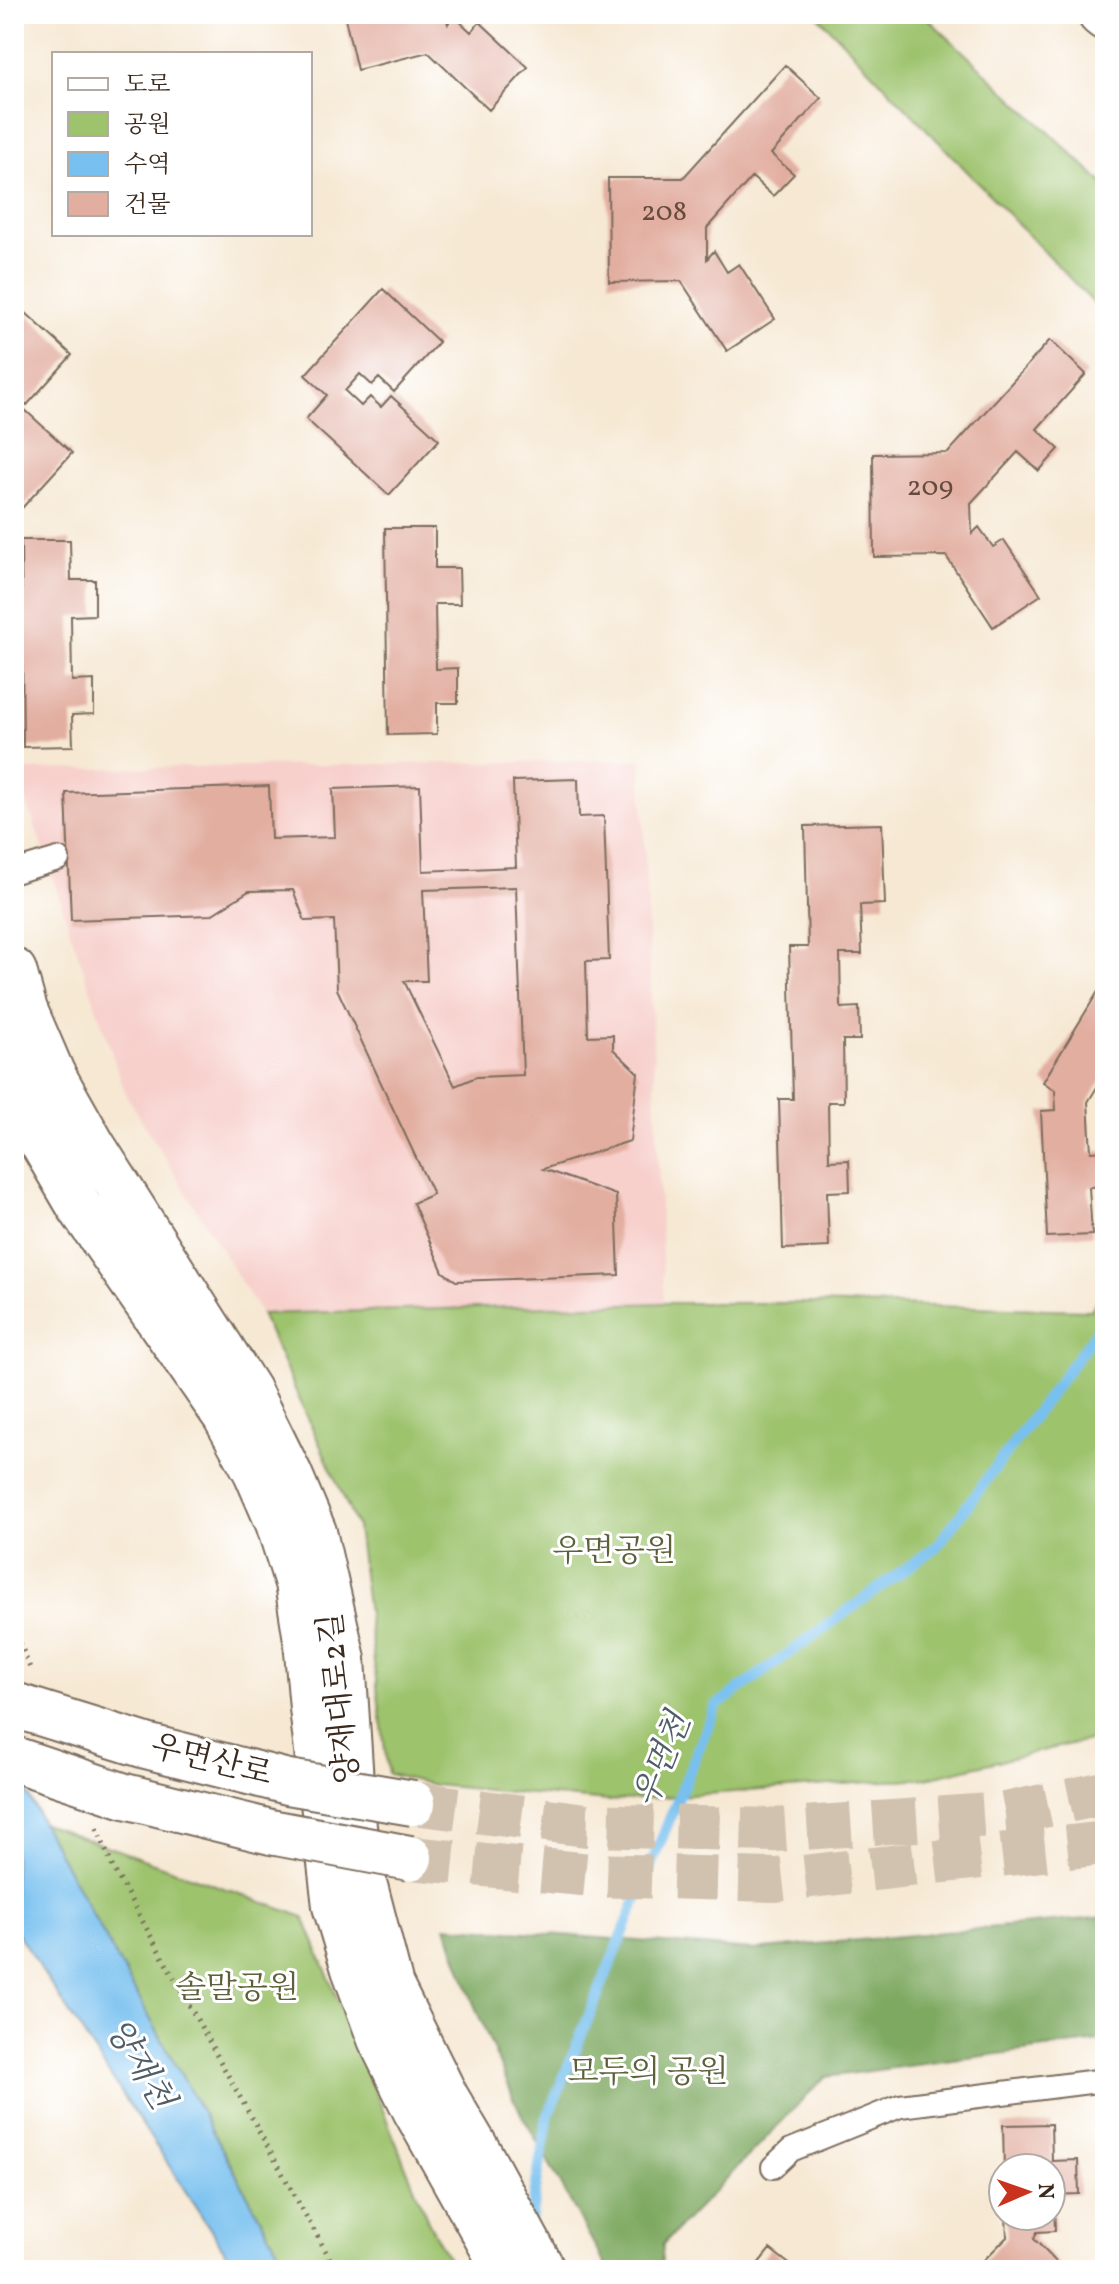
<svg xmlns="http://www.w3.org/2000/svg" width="1119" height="2284" font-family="Vollkorn,'Noto Serif KR',serif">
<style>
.built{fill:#f7d0cc}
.green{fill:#9dc36d;stroke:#6c7646;stroke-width:2}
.forest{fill:#7ea960;stroke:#5c6a3f;stroke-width:2}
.water{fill:#77c0ef;stroke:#597586;stroke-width:2}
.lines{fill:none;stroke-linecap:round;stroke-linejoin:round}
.stream{stroke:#77c0ef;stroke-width:11}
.building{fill:#e2aea0;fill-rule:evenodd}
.trunk-tunnel{stroke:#d1c2af;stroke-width:44;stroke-dasharray:44 22;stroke-linecap:butt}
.service-casing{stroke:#7c6c5d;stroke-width:26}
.tertiary-casing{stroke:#7c6c5d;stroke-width:48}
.primary-casing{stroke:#7c6c5d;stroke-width:48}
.path{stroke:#7c6c5d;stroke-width:5;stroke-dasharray:2 6;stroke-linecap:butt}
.service{stroke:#fff;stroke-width:22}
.tertiary{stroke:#fff;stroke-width:44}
.primary{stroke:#fff;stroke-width:44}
.trunk-bridge-casing{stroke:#7c6c5d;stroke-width:48;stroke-linecap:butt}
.trunk-bridge{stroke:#fff;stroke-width:44}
.labels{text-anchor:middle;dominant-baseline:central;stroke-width:6;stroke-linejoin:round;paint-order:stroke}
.number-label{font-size:28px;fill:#654b3e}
.park-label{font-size:32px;fill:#5d603a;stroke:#fff}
.street-label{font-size:32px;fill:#3b2a1e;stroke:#fff}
.water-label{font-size:34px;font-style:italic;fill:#505e67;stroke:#fff}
</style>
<rect width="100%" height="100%" fill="#fff"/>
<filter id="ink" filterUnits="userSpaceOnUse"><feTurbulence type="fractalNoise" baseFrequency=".0125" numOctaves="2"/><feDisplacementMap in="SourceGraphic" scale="16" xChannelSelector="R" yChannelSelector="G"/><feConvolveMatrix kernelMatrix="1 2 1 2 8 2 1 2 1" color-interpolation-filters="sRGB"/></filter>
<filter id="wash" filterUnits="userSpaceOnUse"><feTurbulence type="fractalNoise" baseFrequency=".006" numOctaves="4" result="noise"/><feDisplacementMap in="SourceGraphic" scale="32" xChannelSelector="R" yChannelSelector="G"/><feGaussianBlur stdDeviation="1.8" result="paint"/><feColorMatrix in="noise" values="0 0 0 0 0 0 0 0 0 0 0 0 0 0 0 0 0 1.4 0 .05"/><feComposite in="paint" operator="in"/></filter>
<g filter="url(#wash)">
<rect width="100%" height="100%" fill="#f6e8d3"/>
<path class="built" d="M641,760l23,543 -403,11 -135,-219 -110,-325z"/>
<path class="green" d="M816,14h107l182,171v130z
M1105,1284v452l-178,42 -319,23 -174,-16 -46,-11 -31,-247 -96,-213 403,-11h141l286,7z
M42,1823l262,94 124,304 26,49h-165z"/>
<path class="forest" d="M1105,1917v123l-280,37 -162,167 -2,26h-53l-92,-167 -43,-101 -27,-76 307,24z"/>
<path class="water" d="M14,1765l28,58 247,447h-52l-223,-342z"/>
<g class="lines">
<path class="stream" d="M531,2217l17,-101 168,-410 221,-160 168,-226"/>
</g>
<g id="blocks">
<path class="building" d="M344,14h101l3,10 5,-9 18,17 9,-10 48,45 -39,43 -61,-58 -71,18z
M785,65l36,33 -50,56 23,20 -21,22 -21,-19 -45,51v31l7,-8 13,21 12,-8 36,55 -48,32 -46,-70 -72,1 -1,-104h75z
M383,289l56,53 -45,50 -15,-14 -7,7 -12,-11 -15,17 16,15 9,-9 11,10 10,-11 48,44 -50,55 -83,-76 21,-24 -22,-20z
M15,303l57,52 -45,50 -13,-12z
M1050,340l36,34 -49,55 22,20 -20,22 -21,-19 -47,51 1,31 7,-7 14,20 11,-7 37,55 -48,32 -47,-71 -72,1 -1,-103 75,-1z
M24,409l48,44 -50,55 -8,-7v-80z
M385,528h50v40h24l1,36h-25l1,65 22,-1v35h-21v31l-49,1z
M21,540h49l1,40h24v35l-24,1 1,65 22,-1v34l-22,1 1,31 -50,1z
M578,779l1,38 25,-1 5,144 -23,1 2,75 25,-1v14l25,24 -8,68 -87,28 73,26 3,80 -163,6 -13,-9 -30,-69 20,-9 -96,-205 -3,-69 -29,1 -12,-31 -44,1 -38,24 -140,5 -5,-127 203,-7 2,53 64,-2 -2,-48 87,-3 3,85 93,-4 -3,-86zM516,887l7,188 -47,2 -21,9 -51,-105h23l-4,-91z
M882,824l3,80 -25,1 2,49h-22l1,54 18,-1 1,33h-17l1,62h-16l1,59 20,-1 1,31 -23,1 2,55 -46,2 -4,-150h14l-4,-152h19l-3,-121z
M1105,980v94l-17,28 3,50 14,-1v35l-16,1 3,48 -45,2 -6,-126 15,-1 -1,-20 -12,-8z
M1051,2124l1,37 26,-1 1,34 -28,1v-27h-47l-1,-43z
M1051,2201h3l1,30 -18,1 -3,7 28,29 -2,2h-86l33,-33 -1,-21h45z
M770,2249l27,21h-44z"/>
</g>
</g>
<g filter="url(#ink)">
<use href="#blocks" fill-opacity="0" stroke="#7c6c5d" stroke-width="2"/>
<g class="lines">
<path class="trunk-tunnel" d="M413,1803l173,22 188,5 231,-16 100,-21
M410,1858l182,17 184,5 329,-37"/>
<defs>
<path id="service" d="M14,872l44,-13
M773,2167l18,-17 109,-44 205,-26"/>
<path id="tertiary" d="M14,971l11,39 27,63 40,71 156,246 42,85 24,57 29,127 11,169 11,58 26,100 55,111 36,61 61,112
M14,1082l24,54 41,70 146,210 31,56 22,51 19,60 9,57 6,68 23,198 19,63 26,70 35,71 90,160"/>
<path id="primary" d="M1100,14l5,4"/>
</defs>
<use href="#service" class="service-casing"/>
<use href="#tertiary" class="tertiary-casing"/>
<use href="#primary" class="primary-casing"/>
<path class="path" d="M14,1628l16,40
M97,1828l16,40 223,402"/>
<use href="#service" class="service"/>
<use href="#tertiary" class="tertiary"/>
<use href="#primary" class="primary"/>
<defs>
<path id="trunk-bridge" d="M14,1705l132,41 142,36 125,21
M14,1759l111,37 146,36 139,26"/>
</defs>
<use href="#trunk-bridge" class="trunk-bridge-casing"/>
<use href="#trunk-bridge" class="trunk-bridge"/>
</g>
</g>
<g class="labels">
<g class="number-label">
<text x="664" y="212">208</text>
<text x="930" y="487">209</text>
</g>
<g class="park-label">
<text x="614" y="1553">우면공원</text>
<text x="237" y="1990">솔말공원</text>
<text x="648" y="2074">모두의 공원</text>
</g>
<g class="street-label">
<text transform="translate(341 1698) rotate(-96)">양재대로2길</text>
<text transform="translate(211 1762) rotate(14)">우면산로</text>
</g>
<g class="water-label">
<text transform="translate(664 1761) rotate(-68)">우면천</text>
<text transform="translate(138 2065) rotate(59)">양재천</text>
</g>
</g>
<rect width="1119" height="2284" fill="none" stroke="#fff" stroke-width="48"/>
<rect x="52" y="52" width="260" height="184" fill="#ffffff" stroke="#b1aaa5" stroke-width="2"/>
<rect x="68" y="78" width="40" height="12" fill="#ffffff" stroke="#b1aaa5" stroke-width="2"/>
<text x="124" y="92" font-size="24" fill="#3b2a1e">도로</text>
<rect x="68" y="112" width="40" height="24" fill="#9dc36d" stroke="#b1aaa5" stroke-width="2"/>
<text x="124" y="132" font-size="24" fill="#3b2a1e">공원</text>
<rect x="68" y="152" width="40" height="24" fill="#77c0ef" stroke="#b1aaa5" stroke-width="2"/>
<text x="124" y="172" font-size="24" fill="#3b2a1e">수역</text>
<rect x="68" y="192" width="40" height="24" fill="#e2aea0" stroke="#b1aaa5" stroke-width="2"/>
<text x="124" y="212" font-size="24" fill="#3b2a1e">건물</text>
<g transform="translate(1027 2192) rotate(88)"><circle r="38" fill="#ffffff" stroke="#b1aaa5" stroke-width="2"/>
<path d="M0-6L14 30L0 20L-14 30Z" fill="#c8321e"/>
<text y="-12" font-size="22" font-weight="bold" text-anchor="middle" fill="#3b2a1e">N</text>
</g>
</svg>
